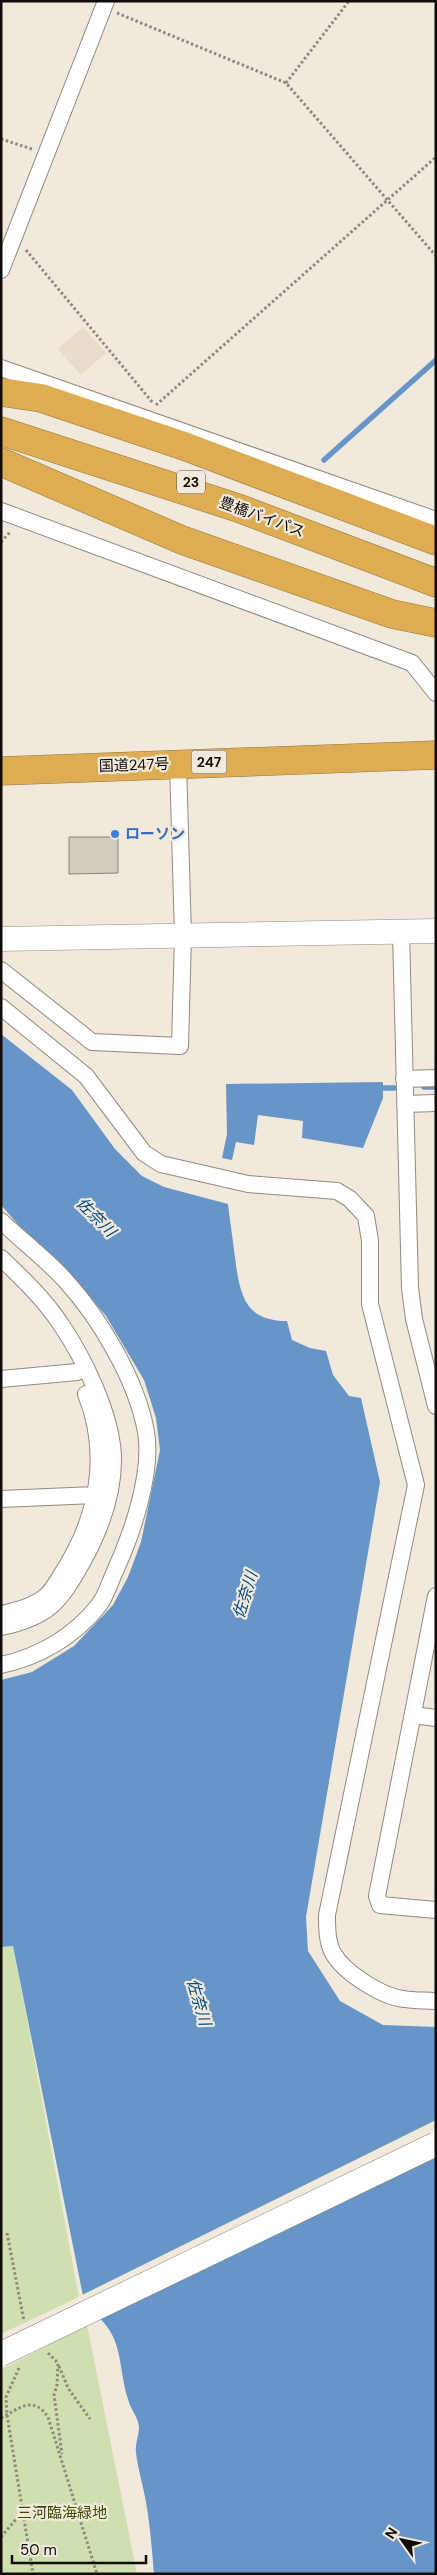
<svg xmlns="http://www.w3.org/2000/svg" width="437" height="2575" font-family="'DM Sans','Noto Sans JP',sans-serif">
<style>
.built{fill:#e6dcc8}
.green{fill:#d0dfaf}
.water{fill:#6795c7}
.pier{fill:#f0e9dc}
.lines{fill:none;stroke-linecap:round;stroke-linejoin:round}
.stream{stroke:#6795c7;stroke-width:5.5}
.building{fill:#d2ccbf;stroke:#898378}
.street-casing{stroke:#918b7f;stroke-width:18}
.secondary-casing{stroke:#918b7f;stroke-width:25}
.highway-casing{stroke:#967439;stroke-width:29}
.path{stroke:#8e887f;stroke-width:3;stroke-dasharray:2.5 2.5;stroke-linecap:butt}
.street{stroke:#fff;stroke-width:16}
.secondary{stroke:#fff;stroke-width:24}
.highway{stroke:#deac53;stroke-width:28}
.secondary-bridge-casing{stroke:#918b7f;stroke-width:25;stroke-linecap:butt}
.secondary-bridge{stroke:#fff;stroke-width:24}
.shop-dot{fill:#3f7fe0;stroke:#f0e9dc;stroke-width:2}
.labels{text-anchor:middle;dominant-baseline:central;stroke-width:4.5;stroke-linejoin:round;paint-order:stroke}
.shield{fill:#f0e9dc;stroke:#534f48;stroke-width:1}
.shield-label{font-size:14px;font-weight:bold;fill:#100d09}
.street-label{font-size:15px;fill:#100d09;stroke:#f0e9dc}
.shop-label{font-size:15px;font-weight:bold;fill:#366cbe;stroke:#f0e9dc;text-anchor:start}
.park-label{font-size:15px;fill:#3d4d00;stroke:#f0e9dc}
.water-label{font-size:16px;font-style:italic;fill:#004c89;stroke:#f0e9dc}
</style>
<rect width="100%" height="100%" fill="#f0e9dc"/>
<path class="built" d="M83,327l23,26 -25,22 -23,-26z"/>
<path class="green" d="M13,1946l66,351 -78,37v-387z
M87,2325l50,249h-136v-204z"/>
<path class="water" d="M1,1034l71,56 43,59 27,27 22,11 64,17c2,18 5,36 7,54 5,36 9,63 52,63l5,19 18,8 16,3 7,24 16,21 12,2 19,84 -74,435 2,34 32,50 43,24 53,2v547h-282c-2,-24 -4,-49 -8,-72 -3,-17 -8,-33 -10,-49 -1,-9 3,-18 3,-26 -1,-11 -9,-18 -11,-28 -12,-41 -2,-64 -43,-93l-72,-360 -12,1v-267l31,-8 42,-26 39,-41 15,-28 13,-35 19,-92 -4,-32 -12,-38 -38,-64 -38,-45 -26,-19 -41,-47z
M383,1082v16l-20,50 -61,-10 1,-17 -45,-6 -4,30 -18,-3 -4,18 -10,-2 5,-24 -1,-50z"/>
<path class="pier" d="M436,2120v37l-337,162 -16,-12 -3,-11z"/>
<g class="lines">
<path class="stream" d="M324,460l112,-100
M424,1087h12
M376,1088h18"/>
</g>
<path class="building" d="M69,837h49v36l-49,1z"/>
<g class="lines">
<defs>
<path id="street" d="M1,270l105,-269
M1,368l435,152
M1,511l411,152 24,30
M401,932l9,356 4,31 22,87
M1,970l91,72 88,4 3,-110 -5,-173
M1,1007l85,69 58,77 17,11 87,20 89,7 13,8 16,17 4,25v63l46,181 -89,430c0,13 0,27 6,38 11,20 50,44 71,46 11,2 21,1 32,2
M404,1079l32,-1
M405,1104l31,-1
M1,1221c20,19 46,39 64,59 35,38 72,101 81,152 7,41 -14,102 -31,139 -5,11 -9,25 -16,34 -24,31 -60,52 -98,60
M1,1258c21,20 43,41 59,65 24,35 51,91 53,133 1,37 -13,74 -30,105 -23,41 -34,56 -82,66
M1,1379l76,-7 9,-4
M1,1499l94,-4
M436,1596l-59,300 3,9 56,5
M1,1621l5,-8c14,-3 28,-7 39,-16 8,-6 14,-19 20,-28 33,-53 45,-115 21,-175
M413,1715l23,3"/>
<path id="secondary" d="M1,939l435,-8"/>
<path id="highway" d="M1,392l40,6 143,48 252,95
M1,431l237,77 198,75
M1,462l181,78 210,74 44,9
M1,771l435,-16"/>
</defs>
<use href="#street" class="street-casing"/>
<use href="#secondary" class="secondary-casing"/>
<use href="#highway" class="highway-casing"/>
<path class="path" d="M117,13l169,70 150,173
M286,83l63,-82
M1,139l31,10
M26,250l127,153
M156,405l280,-248
M1,542l10,-11
M7,2233l17,88
M48,2353l10,10 -1,22 -3,10 8,59
M59,2366l9,22 22,31
M19,2368l-13,29 1,18 26,159
M1,2418c19,-10 32,-23 47,-1l49,157
M1,2537l21,-25"/>
<use href="#street" class="street"/>
<use href="#secondary" class="secondary"/>
<use href="#highway" class="highway"/>
<defs>
<path id="secondary-bridge" d="M1,2354l435,-210"/>
</defs>
<use href="#secondary-bridge" class="secondary-bridge-casing"/>
<use href="#secondary-bridge" class="secondary-bridge"/>
</g>
<circle class="shop-dot" cx="115" cy="834" r="5"/>
<g class="labels">
<g class="shield">
<rect x="177" y="470.5" width="28" height="23" rx="4"/>
<rect x="191.5" y="750.5" width="35" height="23" rx="4"/>
</g>
<g class="shield-label">
<text x="191" y="482">23</text>
<text x="209" y="762">247</text>
</g>
<g class="street-label">
<text transform="translate(262 517) rotate(20)">豊橋バイパス</text>
<text transform="translate(134 765) rotate(-2)">国道247号</text>
</g>
<g class="shop-label">
<text x="125" y="834">ローソン</text>
</g>
<g class="park-label">
<text x="62" y="2513">三河臨海緑地</text>
</g>
<g class="water-label">
<text transform="translate(96 1217) rotate(45)">佐奈川</text>
<text transform="translate(245 1595) rotate(-73)">佐奈川</text>
<text transform="translate(199 2002) rotate(74)">佐奈川</text>
</g>
</g>
<rect width="437" height="2575" fill="none" stroke="#100d09" stroke-width="5"/>
<g transform="translate(402 2540) rotate(303)" stroke="#f0e9dc" stroke-width="4" paint-order="stroke">
<path d="M0-4L9 19L0 12L-9 19Z" fill="#100d09"/>
<text y="-8" font-size="14" font-weight="bold" text-anchor="middle" fill="#100d09">N</text>
</g>
<path d="M12 2555v8h134v-8" fill="none" stroke="#100d09" stroke-width="2.5"/>
<text x="20" y="2555" font-size="15" fill="#100d09" stroke="#f0e9dc" stroke-width="4" paint-order="stroke">50 m</text>
</svg>
